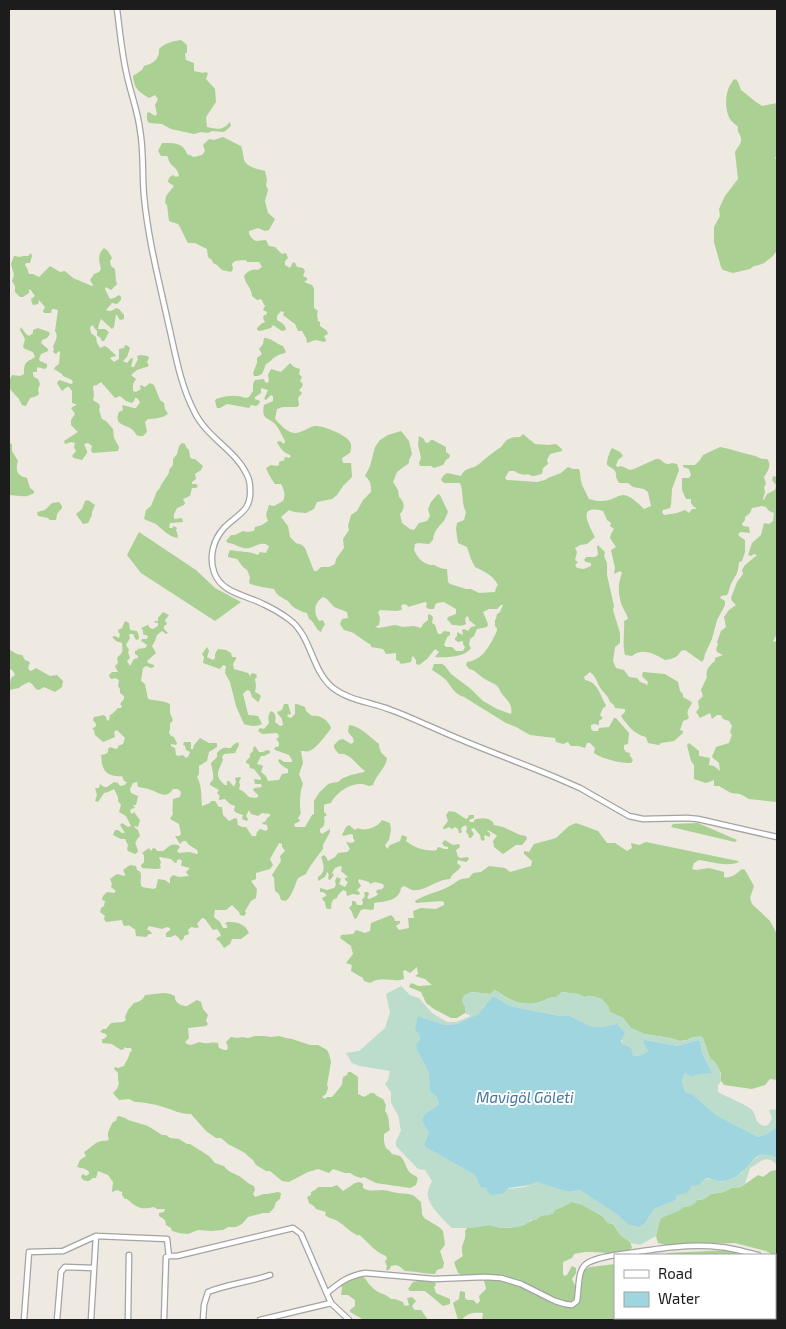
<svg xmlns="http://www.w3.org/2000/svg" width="786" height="1329" font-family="'Exo 2',sans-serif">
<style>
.forest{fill:#aad093;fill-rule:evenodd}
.wetland{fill:#bdddcc}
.water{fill:#9fd5df}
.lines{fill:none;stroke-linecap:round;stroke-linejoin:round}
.street-casing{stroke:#a3a3a3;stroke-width:7}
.street{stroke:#fff;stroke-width:4.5}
.labels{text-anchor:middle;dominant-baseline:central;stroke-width:4;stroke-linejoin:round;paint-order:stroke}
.water-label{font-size:15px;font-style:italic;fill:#3f77a0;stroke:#fff}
</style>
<rect width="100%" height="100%" fill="#eee9e1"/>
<path class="forest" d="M181,40l6,5v7l-2,2 1,6 8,3v8l9,2 2,-1 3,1 -2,6 9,10 1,13 -10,15 1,10c11,2 15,4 23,-5l1,4 -7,6 -12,-1 -4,2 -7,-1 -7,2 -23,-5 -9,-5 -13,-1 -2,-3v-7l2,-1 6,4 2,-2 -2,-9 3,-6 -3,-4 -6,3c-10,-6 -15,-9 -16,-22l9,-6 2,-4c9,-2 16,-7 15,-17 6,-6 14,-8 22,-9z
M736,79l2,3 3,8 15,12 6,4 15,-3v46l-1,4 1,3 -2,2 2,3v90l-2,2 -2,3 -9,7 -5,2 -5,1 -4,3 -17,4 -10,-3 -2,-3 -7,-25v-15l6,-11 -1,-7 6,-13 13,-17 -3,-27c2,-4 7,-8 6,-14 -1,-5 -4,-5 -3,-11 -2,-2 -6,-5 -8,-8 -5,-8 -5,-23 -1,-32 1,-2 3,-4 4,-7z
M223,137l18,9c2,4 2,12 4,16 4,6 14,7 20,9l2,9 -1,5 2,5 -3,11 3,12 7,6 -6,11 -4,1 -7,-3 -9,3v3c6,9 6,7 17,6l3,6 6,1 7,7 4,-1 2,5 -3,3v4l5,3 3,-6 2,1 2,4 6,1 2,3 -2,5 4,2v2l-3,2 8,3 2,4v19l4,3 -1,3 1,7 2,1v4l7,5 1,3 -4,2 2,4 -1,2 -10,-2 -8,3 -1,-5 -4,-7h-4l-3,-7 -12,-9 1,-3 -3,-1 -4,5v4c5,3 8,4 9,10l-4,1 -9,-6 -2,3 -11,3 -3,-1v-2l4,-4 4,-2 -2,-4 1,-3h2l1,-3 -4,-2 2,-4 -4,-7 -4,1 -5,-4c0,-8 -7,-12 -8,-20 2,-4 9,-8 14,-6l4,-3 -3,-5h-12l-1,-2c-6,1 -11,-1 -14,4l1,5 -2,3 -9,-2 -5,-5 -4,-2 -1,-3 -4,-3 -1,-8 -12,-6h-7c-2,-3 -8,-17 -10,-19 -3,-1 -6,-2 -9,-3l-2,-16 -2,-2 1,-7 8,-10 -6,-4c0,-3 2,-6 5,-7l3,2 3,-1c-1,-6 -3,-7 -7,-11 -3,-2 -3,-6 -5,-9h-6l-3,-5 4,-8c11,0 21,-1 25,11l7,3 8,-2 3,-4 -2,-6 6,-6 5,1z
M104,248l4,3 4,7 -2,3 1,5 4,3 1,12 1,3 -6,6 -5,-3 -1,2 5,10 4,-1 5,-3 2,2v3l-4,4 -5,-1 -6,7c4,2 6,1 10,-2l3,1 5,6v4l-4,1 -4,-6 -2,13 -2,2 -11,-10 -2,5 -1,5h7l4,3 -5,9h-2l-2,-4 -3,-1v-5l-5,-6 -2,3 1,5 5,4 1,6 3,5 5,-2c2,1 11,9 11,10l-4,1 -2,1 4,4 5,-3v-10l5,-1 1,-3 3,1 2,2 -3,9 -4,4 4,2 4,-5 2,1 -2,8h3l4,-8 -1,-3 3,-1 8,1 1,2 -2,4 2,4 -12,4 -6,5 5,4 -3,5v7l3,1 5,-3 -1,-3 1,-1 4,2 5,-4 4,2 6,15 4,3 1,6 3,5c-5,4 -15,5 -20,5l-3,3 2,10 -4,4c-8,0 -6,-1 -10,-6 -7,-6 -20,-4 -14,-18l4,-2 -1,-5 12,3h2l4,-6 -3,-4h-2l-1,3 -2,2 -6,-2 -6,-5 -5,2 -14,-16 -4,3 -4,1 1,9 -1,5 6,4 1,3 -1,3 3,9 4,2 7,8 1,9 5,9 -1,4 -25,2 -2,-2 1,-5 -4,-3 -4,1 3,7v2l-5,7 -8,-2 -2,-2 4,-5 -2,-4 1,-4 -4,-1 -6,2 -1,-3 14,-9 -7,-7v-5l4,-6 -4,-6 5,-3v-1l-4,-1v-12l-3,-4h-2l-5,4 -5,-8 2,-3 12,4 2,-1 -1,-3 -9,-4 -1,-2 -8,-5 1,-2 4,-3 1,-12 -1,-1 -3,3 -3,-2 1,-3 -1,-2c2,-6 6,-10 2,-16l3,-21 -4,-1h-2l-1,4h-7l-1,-2 2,-4 -6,-7 -1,4 -5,1 -1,-2 -1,-4 4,-3 -5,-7 -1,1v3l-6,4h-3l-5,-5v-6l-3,-5 2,-6 -3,-11 3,-8 6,1 3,-1h5l3,-3 1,3 -2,7h-4l-1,2 2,3 2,6h4l6,3 11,-11 10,6 5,-1 8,7 19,8 1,-1 -3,-5 4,-6 5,-2 2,-3c-2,-9 -4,-14 3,-21z
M21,327l5,7 3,2 4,-3v-3l5,-2 11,4 1,2 -3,4 -5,2 -1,3 7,6v2l-7,3 -2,5 1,2 7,3v3l-2,2 -8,-2v5h-4v2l1,3 4,2 2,5 -2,5 1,5 -2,2 -7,2 -4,8 -4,-1 -3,-6 -10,-11v-7l3,-6 8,1 4,-2c0,-13 2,-11 11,-17l-2,-5 -8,-3 -2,-2 2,-8 -5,-9z
M264,338c8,0 12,6 19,8l3,6c-3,3 -6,1 -9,4 -5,2 -5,5 -11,8l-4,10 -4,2h-4l-1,-3 4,-10v-5l5,-4 -3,-5 4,-5z
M290,363l4,4 6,2 -1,5 3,3 -2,4 3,3 -1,3 -3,3 3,3 -4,5 1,7 -2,2h-14l-6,2 -2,10c5,5 11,13 19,14 7,1 14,-6 21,-7 7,-1 32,9 35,16 2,3 1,8 0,11l-8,5 1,5h8l1,14 -9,9 -6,9 -5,4 -15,3 -3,7 -8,4 -12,-1 -5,-2 -8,7 7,9 2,11 6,6 6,2 3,3 9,23h3l4,-4h8l6,-3 1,-5 8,-11 -1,-9 6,-9 -1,-4 3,-11 6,-4 6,-11 8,-8c0,-7 0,-11 -6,-16l5,-10 5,-19 5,-7 8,-5 13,-4 8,10 3,13 -3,6v3l-12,9 -4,10 5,8 1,7c6,5 6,12 1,17l2,9 8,6 4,1 5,-7 8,-2 3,-5 -2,-7 3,-7 7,-8 2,1 8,17c-2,4 -3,9 -7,12 -5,6 -7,8 -8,16l-4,4 -11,-1 -3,1 -1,6c3,7 8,13 16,15 1,0 3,0 4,0 5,2 7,4 13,4l1,13 2,2 16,5h5l8,4 16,-1 1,-4 2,-3c-5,-10 -13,-13 -23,-18l-4,-8 -4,-12 -9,-4 -2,-14 1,-6 7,-3 2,-8c-5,-9 -2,-20 -6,-29h-16l-3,-3 2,-4 4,-3 14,3c5,-10 11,-6 18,-12 7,-6 14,-12 22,-17 3,-3 4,-7 8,-8 4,-2 7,-2 11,-2l3,-3 12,10 13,1 8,-1 6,5v2l-12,3 -3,6 1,4 -5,4 -1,6c-7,1 -8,4 -14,0 -4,2 -11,-1 -14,-3h-5l-4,7 2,2 30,2 8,-2 3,-2 13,-5 7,-6 5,2h6c2,6 1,12 4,18 2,4 4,8 6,12 6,2 13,3 20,1 5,-1 9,-5 15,-5 7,1 15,9 20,14l7,-3 -3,-14 -4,-3 -11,-2 -5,-4h-9l-3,-6c1,-8 -4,-8 -9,-12 -1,-3 3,-15 5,-17l8,4 3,4 -5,4 -2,6 2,1 3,-1 9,4 4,-1 22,-10h3c5,3 7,7 13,4l5,1 2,6 -7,19 -1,16 -1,3 -7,2 -1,2 2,3 13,-2 8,-3 4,3 3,-4h4v-1l-3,-2 -2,-3v-4h-5l-4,-9v-12h7l2,-3 -2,-6 -6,-2v-2h12l5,-5 3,-5 17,-8c11,2 21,6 32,8 5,1 9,5 15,4 5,6 1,12 -3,18l2,7 -2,3 1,5 -2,7 1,1 3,-6 8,-4 1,-5 -4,-5 1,-4 4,1v157l-4,7 2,1 2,-2v162l-28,-3 -9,-5 -9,-1 -12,-7h-5v-6l-8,3 -12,-4v-14l-3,-4 -4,-16 2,-2 10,8v5l11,2 -1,7 5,1 6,5 -1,-8 -7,-6c1,-4 3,-6 4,-10l13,-4 3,-8 -2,-3 2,-6 -3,-5 -6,-2 -2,-4h-4l-5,4 -2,-6 -10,5 -4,-6 3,-4 -1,-7 5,-5 -2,-6 6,-13c-2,-7 3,-12 8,-16v-3l8,-3 -6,-3 -1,-3 2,-5 -1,-2 4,-11 5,-4 -2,-10 5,-7 7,-5 -4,-4 -1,-3 6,-16 6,-8 -1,-4 3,-5 11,-9 1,-1 -3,-1 -3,2 -3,-1 4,-12 9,-8 3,-12 5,1 4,-3 1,-8 -5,-2 -3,-4 -4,-1 -10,2 -2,5 -5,4v3l-3,4 1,2 6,1 1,6 -9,-1 -3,2 1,2 6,4v12l-3,9 -3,1c-1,12 -2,11 -7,20 -3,5 -2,8 -5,13l-6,1 -1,2 5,3v4l-8,15 -5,19 -7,15 -1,5 -2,3 -17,-12 -4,1c-4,7 -9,8 -16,9 -10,-6 -23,-13 -33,-4l-7,-1c-3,-12 0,-23 -1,-34l4,-2c-1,-5 -5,-10 -7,-16 -3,-10 -3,-20 1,-30l-2,-2 -6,3 1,-6 -4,-18 5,-3 -6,-9 1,-4 3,-5 -4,-3 1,-3 -4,-3 -4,-9c-27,-7 -14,14 -8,26l-8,7 -7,1 -5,3 2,4 -2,8 3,2 -3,3 2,3 7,1 7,-3v-3l-5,-1 -2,-2 2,-3h9l3,-2 -1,-9 1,-1 7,7 -1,4 3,7v12l7,31 -1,4 7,23v10l-5,4 -2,14 3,7 8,2 5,7 8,1 3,4 6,2 1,2 1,-4 -6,-6 1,-4 22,2 13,8 2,9 3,3v3l7,4 2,2c-2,5 -7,8 -3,14l-1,2 -5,2 -3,9 3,1v2l-9,8 -13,2 -2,2 -11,-2 -2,-6c-12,-3 -18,-11 -25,-21l4,-4v-3l-10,-1 -1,-3 -4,-3c-2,-6 -5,-8 -9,-13 -4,-6 -5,-13 -11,-17l-6,5 1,3c13,2 15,15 21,25l-1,2 -2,1 -3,7 3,3 -4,3v4l-5,-1 -3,1v4l2,2h5l1,-3 10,-1 5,-9h2l13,15 -1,11 -4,1v4l2,3 4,1v3l3,4 -2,3c-8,1 -31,-5 -37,-10l1,-5 -5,-5h-3l-2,5 -6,-2h-8l-3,-4 -5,2 -7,-2 -1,-4 -25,-3 -14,-8 -10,-4 -42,-26c-10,-3 -12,-10 -18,-17 -4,-4 -9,-7 -14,-10l2,-6h8l3,2 6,8 20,15 12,12 14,8 14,5c2,-9 -3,-13 -9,-20 -2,-2 -2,-5 -4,-7 -3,-4 -9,-5 -13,-8 -6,-3 -9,-9 -16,-10l-3,-4 1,-3c14,-2 20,-12 26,-23 2,-5 4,-6 4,-11l-2,-2v-6l1,-1 1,-5 3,-2 3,-7h-2l-4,4h-8l-6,3 5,12 -1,3 -10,2 -3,7 -4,3 -1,6 2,3c-6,9 -24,10 -36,9l4,-5 -4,-3 -8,10 -8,6 -3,-1v-4l-3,-4 -1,1 -1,5 -10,2 -2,-3 -3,-1v-7l-10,1 -3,-5 -12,-2v-2l-15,-10 -2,-2 -10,-3 -4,-6 2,-5 6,-1 -1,-6 -13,-5 -7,-8 -4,-2c-9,6 -10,15 -4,24l4,-1 2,5 -2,2 -2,5c-6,-3 -6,-10 -12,-13l-2,-6c-5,-1 -11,-4 -15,-7 -2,-2 -3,-5 -6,-6 -6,-4 -9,-4 -12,-11 -7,-1 -20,-3 -25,-6l1,-6 -3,-7 -4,-3 -6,-8 -9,-2v-2l2,-5c9,2 20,1 28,5l2,-3 6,1 3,-7c-7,-5 -13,0 -20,2 -7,2 -14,-5 -21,-5l-2,-2 5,-6h4l8,-4 4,1 7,-1 1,-4 7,-2 6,-4 -2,-6 3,-10 5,1 9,-5c3,-5 1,-12 -2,-17h-6c-3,-4 -7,-11 -9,-16l5,-3 6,1 2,-1v-3l6,-2 -1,-2 2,-1 3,1 2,-2c-1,-1 -3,-2 -5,-3 -3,-1 -8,-8 -9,-11l3,-1 4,3 1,-3c-3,-5 -6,-13 -10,-17 -7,-7 -14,-4 -11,-19l9,-4v-5l-2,-1 -5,5 -2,-1 4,-9 -7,-2v5l-6,4v2l5,2 -1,3 -3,2 -5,-1 -2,3 -22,-4 -7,4h-3l-2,-7 1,-2c8,-3 21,-5 29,-1l4,-1 4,-6v-7l2,-4 9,-1 1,3 2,1 2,-2 -1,-6 3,-6 10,3zM425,602l2,1 -1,4 3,2h5l1,-4 2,-2 7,-1 12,7v5l-8,3 -1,3 2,1 3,4c5,0 9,2 14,-1l-1,-5 2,-3 2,2v2l6,5 1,1 -5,1 -3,4 -4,-2 -2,1 1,5 -6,-3v4l-2,2v2l3,2 5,-1v3l2,3 -2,4h-7l-4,-4h-6l-2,-2 3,-8 3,-2v-3l-6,-1 -3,3h-3l-3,-9 -3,-2 1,-6 -2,-2 -3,-1v6l-5,4 -2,4 -7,-2 -11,1 -8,-2 -16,3 -4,-1 4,-2 1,-7 -2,-6 2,-2 17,1 4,-1 1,-1 -1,-3 2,-2 4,1 1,2z
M419,436l5,3 1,3 3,1 3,-3h2l13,7v5l4,3 -1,3 -3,2 -3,5 -9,3 -3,-2h-11l-1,-3 2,-5 -3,-13z
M9,443l3,1v7l6,10c-3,9 -1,15 9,17l3,10 4,3v2c-9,6 -15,2 -25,2v-23l1,-5 -1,-1z
M182,443l3,1 1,3 3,3 1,7 2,2h3l8,7 -2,4 -6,4 1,5 -4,3v2h4l2,2 -2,2h-4l-2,8 -7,3 2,4 -1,2 -7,3 -3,6v5l8,-1 1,4 -13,1 -1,5h3l2,-2 3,2 -1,2 2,6 -1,2c-9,-2 -15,-9 -21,-14 -4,-2 -8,-3 -12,-5l2,-9 5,-4 6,-15 3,-3 1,-3 8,-12v-3l4,-5v-6l4,-5 2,-8z
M88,500l7,5 -3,7v3l-4,8 -5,1 -7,-10 6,-5 3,-8z
M59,502l3,4v2l-5,6 -1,6h-6l-2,-2 -10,-2 -1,-4 8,-2 7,-7z
M139,532l57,38 19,18 26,14 -26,19 -74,-48 -14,-18z
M163,612l6,3 -4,5 2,4 -3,2v3l4,4 -2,1 -4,-3 -5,4 -2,6 -3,5 4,7 -9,8 1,2 6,2v2l-3,1 -5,-2 -3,2 -2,13 4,3 3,15c8,2 14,1 22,5v9l3,7 -3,4v5l-1,4 2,3 3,1 3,6 -1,2 -5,-1v2l4,2 1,7 2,1 5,-1 3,3 2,-1 2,-5 -4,-2 -1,-4 -2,-1 1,-3h7v7h2l1,-4 6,-7 9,5h8v4l-8,5 -2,9 -8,5v8l-2,3c5,8 4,20 5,29l8,-3 1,-2h4l4,6h3l1,8 6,6 6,-3 2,1 1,6 4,2h4l6,9h4l1,-4 3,-3 6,2 2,-2 -1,-4 -4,-1 -1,-1 4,-2 1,-3 3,-2v-2l-8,-1 -4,3 -7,-2 -2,-4 -3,6 2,3 -1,2 -5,-2 1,-4 -6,-2 -3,-2 1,-5 -5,-2 -5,-5 -6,1v-2l1,-2 -3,-3 2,-3 -9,-5v-2l3,-3c1,-6 -1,-11 -2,-17l6,-6v-4c7,-7 6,-5 14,-5l2,-3 5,-3 1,3 -4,8 -11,1 -2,3 1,3c-5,11 -9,16 2,25h2v-4h2l5,6 2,-5 -1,-4 5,-1 1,1 -2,4 1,3 -1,4 5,3 5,5 6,1 3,-1v-2l-5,-5 1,-2 8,-1 -1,-3h-6l-1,-5 7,1v-2l-7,-9 -4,-1 -1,-4 -3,-1v-2l4,-4v-3l3,-3v-3l2,-2 4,6h4l4,-2 3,1v2l-6,3h-3l-4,8 4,1 2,1 -2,6 5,4 2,5 11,-1 3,-6 6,-1v-4c-4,-2 -9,-5 -10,-9l2,-1 4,3h8v-2l-3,-5 -14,-5 -1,-2 5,-2v-3l-3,-5h2l1,-2 -2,-3 -15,1 -1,-1 -3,-2 2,-3 4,1 5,-6c-1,-4 -1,-9 2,-12 5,2 5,6 4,11l5,4 3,-1 -1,-6 -4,-5 -1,-2 5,-2 2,-6h4l3,10 -4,1 1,2 3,1 4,-4v-10h2l8,3 1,4 6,5c8,-1 16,4 19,12 -4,6 -15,21 -22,23 -3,1 -6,0 -8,0l2,12 -4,11 4,10c-3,6 -4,23 -2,29l-3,5 2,3 -6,3 1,3h10l7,-12 2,-1v-13l5,-8 8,-8 4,-2 7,-1 5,-4 8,-3 13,-3 1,-1c-9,-6 -15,-19 -26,-17l-5,-6v-3l5,-5 4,-1 8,5 3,-2 -1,-4 -5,-6 1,-7c11,1 21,12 30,19 0,7 3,10 8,14 -1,10 -11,17 -14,27l-4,1c-14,-7 -32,5 -38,17l-5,1 -2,1v7l3,3 -3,2c1,7 1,9 -4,12v3l2,2 8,-5v3l-7,13v4c-4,5 -15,19 -17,25l-8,4c-3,7 -6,18 -12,23l-5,-1 -2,-6 -4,-3 -1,-13 -2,-3 9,-14 -1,-5 5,-5 -3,-4v-3l-3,-1 -9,16 3,6 -3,4 -14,4v6l-5,2 6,8 -1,9 -5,3 -6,10 1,2 -2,3 -4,-1 -1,-3 -7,-7 -6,5h-11l-1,7 6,5 3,6h4v-3l-2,-1 2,-2c9,0 18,1 22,11l-8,6h-9l-2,5 -6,4 -4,-6 -4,-3 2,-2 3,-1 -1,-3 -3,-4 -4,1 -8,-11 -3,-1 -5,6 2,3 -2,1 -6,-1 -3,3 1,4 -5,2v2l-3,3 -3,-4 -3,-2 -4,2h-5v-4l4,-3v-2l-3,-1 -5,2 -13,-3 -2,3 4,3 1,2h-3l-3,3 -10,-1 -1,-7c-2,0 -3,-2 -5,-3 -5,-2 -6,4 -8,-6l-16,2 -2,-3 1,-3 -5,-4 1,-4 3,-2 1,-5 -3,-1 1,-4 4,-4 7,1 2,-2 -5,-4 1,-3 -2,-5 7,-5 8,2v-2l-2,-4 7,-5 6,1 1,4c8,3 1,10 5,17l11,2 3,-1 2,-9 7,1 4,3h1v-5l3,-3 6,2 10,-1 -3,-4 4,-4 -8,-2 -1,-1 1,-4 -2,-2 -3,1v2l-2,1 -4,-4 -11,-2 -1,1 2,4 -1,3 1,3c-4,2 -13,0 -19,0l-1,-3 3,-3v-7l-2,-2 7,-5 2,3 2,-3 3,1 1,2h6c6,-4 7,-8 15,-6l2,2 -3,4 2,2 10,-1 8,2 1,-1 -1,-3 -8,-5 -3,-4h-3l-3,3 -5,-8h4l2,-2 -2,-10 -9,-5 3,-5c-1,-2 0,-13 0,-15l7,-2 1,-5 -3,-3h-5c-7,11 -15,3 -22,1 -4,-2 -9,-2 -13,-3l-1,-5 -4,1 -3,6 1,4 7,3 -2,9h-3l2,3 -4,1 -1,3 2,2 2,-2 6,8 -2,7 -3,-1 -1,1 4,3 2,6c-8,9 -3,7 -2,16l-3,2 -7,-3 -1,-2 1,-4 -3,-6h-4l-8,-4 2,-5h3l4,3h3l-5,-8 2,-2 6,4 3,-1 -5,-10 -7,-4 2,-7 -3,-4v-4l-4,-8 -6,3 -4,1 -6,9 -3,-1 2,-6 -2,-7h4l1,-4 4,3h3l7,-5 4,1 2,3 5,-1 2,-3 -3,-1 -2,-5c-9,1 -18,-2 -20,-12 -1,-3 0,-6 -1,-9l5,-1 2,-2v-3l2,-2 6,2 2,-1v-2l5,-2 2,-6 -8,-8 -3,2 1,5 -12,5 -8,-7 -1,-5 -2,-1 4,-3v-2l-3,-4 1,-3 10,-2 2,2 1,4 2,-1 1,-5 2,-1 6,-6h3l1,-2 -2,-2 4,-5v-3l-4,-3v-4l-2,-3 1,-6 -4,-2 -3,1 -2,-1 -1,-3 3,-3h6l-3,-6 3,-3 -1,-5c6,-6 6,-6 5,-15l-6,-2 -4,-4 3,-1 4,2 1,-4 -2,-2v-2l4,-2 3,-7 4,2 1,7 7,1 2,5v3l-3,1 -3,-6h-3l-1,1 1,3 -4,7 3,5 -1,2 2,6 -3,3 3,5 4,-7 4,-1v-2l-3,-2v-3l3,-1 -1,-1 8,-1 2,-2 -1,-2 -5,-3 1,-2h5l1,-3 -5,-2v-4l-2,-2 7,-3 2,3 3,1 5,-3v-3l-4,-1 1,-1h3v-3z
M207,647l2,4 -2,6 6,3 2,-2v-4l3,-5 8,1 5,3 1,4h4v2l-3,5 1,5 14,4 2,3 2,-3 4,1 1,3 -2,2 1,7 -1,6 4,2 2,2 -2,5 -1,1 -6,-5 -2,-6 -3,-1 -4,4 5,20 1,1 9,1 4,8c-5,3 -13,2 -18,0l-8,-18 -6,-24 -5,-9 1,-7 -3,-1 -3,4 -17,-6 1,-6 -2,-3z
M9,650c5,1 7,5 13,5l3,5 5,2 -2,6 2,3 3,-1 3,-2 14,8 7,-1 6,6 -1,6 -7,5 -11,-5 -5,3 -3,-1 -4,-5 -3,-2 -8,4 -2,2 -10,2 2,-12 4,-3 -2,-4 -4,-3 1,-5 -1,-3z
M449,811l6,1 11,7 2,-1 1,-3h5v3l-5,2 1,2h4v-2c6,-2 13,-3 19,2l1,3 9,2 17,8 6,1 1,3 -5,6h-6l-13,9 -9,-7 -1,-6 4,-5 -1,-1 -8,-5 -1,1 3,2v3l-1,1 -4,-2 -1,2 1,2 -2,2 -2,-1 -1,-5 -6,-7 -3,1 3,5 -3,4h-2l-1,-4 -2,-2 1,-4 -1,-3 -4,2 -1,2 1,3 -1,1h-2l-1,-4 -3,-2 -3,2 -3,-2 -4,2h-2l1,-3 4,-5 -2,-6z
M382,820l8,3 1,7 -2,10 -4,5 2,4 3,-4 10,-4 2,-6 5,2 -1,4c9,7 20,11 31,9v-2l2,-1 5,2h4v-2l-4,-1 -2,-3 3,-3 8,5 6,-1 1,3 -4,3 2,7 3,1 7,-1 1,2 -3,3 -8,-2 -1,3 4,3c-3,6 -9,7 -11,13 -13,0 -25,13 -38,11 -3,-1 -5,-3 -8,-4l-3,2c-2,13 -15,13 -27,15v6l-2,1 -8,-1 -3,1 -5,9 -2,-1 -2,-6 -3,-4 3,-3v-4h3l2,4h5l1,-2 -1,-3 3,-4 -1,-3 1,-1h3l1,2 -2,4 2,1 7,-3 2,-2 -2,-2 1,-2 5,-1 2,-2 -1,-3 -8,-2 -5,2 -1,-2 -10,-3 -1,2 3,5 -4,4 3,3 -1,2 -6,-1 -6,2 -1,-5 -3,-1 -5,5 -1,3c-7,2 -5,6 -6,11h-3l-2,-1 -1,-6 -2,-2 -1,-2 4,-2v-2l-3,-2h-3v-4l7,2 7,-2 2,-3 -1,-4 2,-4 4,2 -2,5 6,3 3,-5 -3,-2v-2l3,-1 -7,-6 1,-4 -2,-1 -5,2 -3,5 2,2 -4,5h-1l-1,-3 1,-2 -2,-3 -2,5 -7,4v-4c8,-4 6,-13 3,-20l3,-2 2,2 2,4 7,-4 3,-4 9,-1 3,-3 -4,-7 6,1 3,-2 -2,-3v-3l-2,-1 -8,2 -1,-1 4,-8 3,-2 6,5 3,-2c7,4 20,-1 24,-8z
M576,823l22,8 9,12h8l12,8 5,-3 -1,-5 8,2 7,-3 92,19 1,1c-11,5 -27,0 -40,-2l-5,3 -2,6 4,1 13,-2 15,4v5c7,2 13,-4 18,-8l3,1 9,16 -4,12 2,6 18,17 7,13v146l-7,-1 -5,6 -13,4 -28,-4 -3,-4v-8l-11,-15 -7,-20 -10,-1 -6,3 -7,1 -10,-3 -26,-4 -13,-6 -8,-10 -13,-6 -8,-13 -10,-3 -8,1 -6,-3 -16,-2 -5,5c-2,0 -5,0 -7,1 -3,0 -5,2 -7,3 -21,7 -31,0 -48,-11l-5,4 -19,-2 -6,15v6l-8,5h-6l-17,-9 -8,-6 -5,-11 -12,-5 2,-4 8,3 13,-1 -7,-6 -10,-3 3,-2 -1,-7 -7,6 -5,-3 -2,1 1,8c-11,4 -22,-4 -34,4l-6,-2 -1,-3 -12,-7 1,-6 -6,-2 7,-9 -2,-8 -11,-8 1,-3 12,-1 3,-4 9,3 5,-2 1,-8 20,-8 3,3 1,3h5v2l-4,3 3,4 10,-2 -1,-10h6l-1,-7 8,-3 15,1 8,-4v-3l-3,-1 -25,2 -1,-2c11,-7 20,-8 31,-13 11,-5 10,-9 23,-10l4,-5 8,-1 8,-6 16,2 5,4 21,-6 1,-5 -8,-7v-3l5,1 5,-8 22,-6 13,-12z
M698,823l39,17 -2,2 -64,-15 2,-3z
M164,993l6,1 5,2c-1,7 7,10 12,10l10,-6 4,2 2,7 5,6 -2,6 2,3 -2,2 -18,2 1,10 -4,4 2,2 4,1 9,-3c6,3 12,-1 18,1l1,5 5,2h3l1,-3 -2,-5 5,-5 7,1 4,-1 6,1 7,-2h9l7,1 8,-1 7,2 6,1 18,6h8l9,5 2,4 2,8 -4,23 1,3 -2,6 -4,3 3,2 2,-2h5l10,-12 1,-8 4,-2 1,-3h3l7,5v17l6,3 7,-4h3l3,3 6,3 3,6 -1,6c5,6 3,12 5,19l-6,4c0,3 0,5 0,7 2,11 3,5 8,13l8,2c5,5 5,9 8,14 2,4 7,5 10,8l-2,7 -6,3 -34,-5 -12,-6 -3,1 -6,-2 -5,-3h-5l-12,-4 -4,4 -11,-4 -3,1 -7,2 -19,10 -7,-1 -12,-10h-4l-10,-6 -3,-5 -4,-3 -4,-4 -17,-9 -7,-6h-5l-10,-7 -15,-17c-13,0 -16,-4 -28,-7 -8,-3 -17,-4 -25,-5h-3l-6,-3 -10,1 -6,-7 4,-4 2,-6 -1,-3v-7l-4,-4 1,-2 3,1 6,-2c2,-5 5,-8 6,-14l2,-1 -1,-3h-5l-2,-1v2l-3,1 -9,-6 -10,-1v-4h2l3,-3 -1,-2 -6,-2 3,-3h3l5,-6 12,-1 3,-2 -1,-3 3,-7 6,-7c5,-1 9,-3 11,-8z
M119,1116l6,2 3,2 20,6 14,9h4l4,3 9,1 8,5h3l19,12 6,7 9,3c4,6 9,7 15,10 5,3 9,8 15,10l1,4 -2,4 2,3 9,-3h3l11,-2 3,1 -1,6 -4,3 -2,6 -5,5h-6l-15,4 -6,7 -6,3h-8l-5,3 -12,1 -13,-1 -10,4 -9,-1 -7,-2 -1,-3 -5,-3c0,-6 -3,-6 -7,-9v-3l5,-1 1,-3h-8l-3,-2c-13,3 -17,1 -27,-8h-2l-3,-4v-3l-5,-2 -5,2 1,-10 -5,-7 -10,-4 -2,7h-3l-4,3c-5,0 -7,-1 -8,-5l2,-2 3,2 3,-2v-2c-3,-4 -8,-4 -12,-5l3,-7 6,-4 -2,-4c7,-4 13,-13 23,-11l2,-2c-3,-6 1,-11 4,-17l3,-1 1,-4z
M777,1170v87l-11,-6 -31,-8 -68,2 -9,-2 -2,-7 4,-17c7,-5 18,-6 23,-12l7,-1 7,-6 7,-1 7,-5 13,-2 7,-4 10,-1 17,-12 5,2 8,-6z
M360,1182l3,2v4c6,4 13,2 20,2 5,0 10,3 15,3 6,1 11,0 16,3 3,2 4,4 7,6l1,12 2,4 15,9 4,4 2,14 -5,6 4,12 -1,5 -6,2 -2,4c-11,0 -20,-3 -30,-3l-6,-5 -4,-1 -4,1 -2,4h-3l1,-4 -2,-5 2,-2 -1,-3c-9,-3 -17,-12 -24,-19 -5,-4 -2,0 -7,-3 -6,-3 -11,-9 -16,-12 -5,-4 -10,-3 -14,-7l1,-3 -10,-3 -2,-3 -5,-3 -2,-6 4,-2v-3l4,-2 3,-3h14l5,-2 6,6 12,-8z
M572,1202l12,3 18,11 6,7 5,1 8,12 9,5 2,7c-11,9 -33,3 -45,4 -4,0 -9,1 -13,2l-2,4 -9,4v12l1,2 3,-1 5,-9 4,2v5l-4,6 6,13 4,-6 -1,-8 2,-8 7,-3 25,-3v54h28v2h-161l1,-7c-8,-1 -17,0 -21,7h-4l-5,-17 6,-4 1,-8 5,1v6l2,2h6l4,4 3,-3 -1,-5 7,-7 -3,-13 -2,-2 -17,2 -6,-3 -4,-11 9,-6c-4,-12 4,-14 2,-25l2,-3c7,0 17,-4 23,-3 5,1 10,3 15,3 15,0 24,-6 36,-12 4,-2 3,0 8,-1 3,-2 2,-3 6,-5 5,-3 12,-5 17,-8z
M730,1250l17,5h-80v-2z
M355,1276c3,1 6,0 8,1 4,2 5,7 8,9 6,8 14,7 20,13h4l8,3 1,3 2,1 3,-1 -2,-7 5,-1 4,4 -4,5 1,2 2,2h6l7,10h-64l-14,-8v-2l5,-4v-6l-7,-5h-7l1,-7 -2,-5z
M423,1280l12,2 1,3 -2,2 2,6 14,6v5l-7,2 -18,-15h-15l-2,-2 5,-7z"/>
<path class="wetland" d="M401,986l9,9 9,3 13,15 15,9h9l15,-6 -6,-3v-6l-2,-3 -1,-4 2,-5 7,-3 19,2 5,-4c16,11 27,18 48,11 2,-1 4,-3 7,-3 2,-1 5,-1 7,-1l5,-5 16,2 6,3 8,-1 10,3 7,8 1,5 13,6 8,10 13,6 26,4 10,3 7,-1 6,-3 8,-1 2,2 7,20c9,5 11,14 11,23l-3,4v7c9,5 25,11 33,17 7,6 2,15 15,17l3,-2 3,-6 -3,-8 8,-1v18l-10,7 -9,3 -42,-22 -24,-21 -7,-2 -3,-11 3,-8 6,4 9,-3 11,-2 -9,-19 -2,-12 -2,-1 -20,6 -33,-6 3,11 -6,4 -9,1 -10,-12 -6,-20 -15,3 -12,-1 -20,-10h-10l-50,-10 -17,-10 -13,18 -23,10 -12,1 -27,-9 2,24 -3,10 12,23 1,19c5,3 10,7 8,13l-12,8 3,20 -5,11 1,3 50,28 5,12c17,1 40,5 56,-5l32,10 13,-2 37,25 9,9 19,-2 8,-13 22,-9 1,-5 26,-15 8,-2 11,4 20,-9 5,-9 14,-9 7,-1 9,4v7c-12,-11 -14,-4 -27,3l-5,16 -4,3 -10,1 -7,4 -13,2 -7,5 -7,1c-2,6 -8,6 -13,7 -6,6 -17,7 -24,12l-4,17 -16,9 -9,-2 -10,-7 -8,-12 -5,-1 -6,-7 -22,-12 -8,-2 -11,6 -5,1 -3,5 -12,2 -5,4h-5l-6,5 -7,2 -18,1 -10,-3 -18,3h-20c-8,-8 -26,-24 -24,-36 0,-3 2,-7 4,-11l-7,-11 -7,-1 -22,-23v-5l5,-10 -3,-16 -7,-12v-11l-6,-8 3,-4 2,-9 -30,-5 -8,-3 -6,-10 13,-2 26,-23 5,-16 -4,-18z"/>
<path class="water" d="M493,996l17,10 50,10h10l20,10 12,1 15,-3 8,9 -4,8 2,3 8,4 2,8 9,-1 6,-4 -5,-9 2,-2 33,6 20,-6 2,1 2,12 10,20 -12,1 -9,3 -6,-4 -3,8 3,11 7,2 24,21 42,22 9,-3 10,-7v31c-24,-12 -25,10 -42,19 -4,1 -8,4 -12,4 -11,2 -13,-10 -24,4l-7,1 -5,7 -10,2 -1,5 -22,9 -8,13 -7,5 -12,-3 -9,-9 -38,-25 -12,2 -32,-10 -6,3 -22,3 -4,5 -12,2 -4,-2 -2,-5 -6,-1 -5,-12 -50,-28 -1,-3 5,-11 -7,-13 4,-7 12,-8c2,-6 -3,-10 -8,-13l-1,-19 -12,-23 -1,-5 4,-5 -1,-6 -4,-4 3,-14 27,9 12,-1 22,-10z"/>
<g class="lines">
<defs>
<path id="street" d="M117,9c3,23 5,48 11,71 4,17 10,33 12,50 4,22 2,44 4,66 4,43 15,85 24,126 7,30 12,62 26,89 12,26 41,39 52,62 3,5 4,10 4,15 2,24 -13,26 -26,40 -11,12 -15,29 -10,44 7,21 32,23 49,32 9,4 19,10 27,16 22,17 21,50 43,68 17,13 38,14 58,22 22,8 44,19 66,28 33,14 67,26 100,40l23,10 49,28 14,3 44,-1 11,1 79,18
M616,1255c34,-5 69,-12 104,-8 13,1 25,5 38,8
M775,1261l2,1
M327,1293c13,-11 21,-17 38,-20l69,6 51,-2 16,1 20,6 34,17 10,3 7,1 5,-4c4,-35 -1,-39 38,-46
M24,1320l5,-68 34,-1 33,-15
M57,1320l4,-48 4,-5 29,1
M91,1320l5,-84 71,3 2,17h8l116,-28 8,6 30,69 18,17
M128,1320l1,-65
M164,1320l2,-63 3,-1
M203,1320l1,-15 4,-13c20,-8 42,-10 62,-17
M260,1320l71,-17"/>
</defs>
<use href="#street" class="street-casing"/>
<use href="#street" class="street"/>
</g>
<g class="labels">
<g class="water-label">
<text x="525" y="1097">Mavigöl Göleti</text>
</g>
</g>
<rect width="786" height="1329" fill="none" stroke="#1c1c1c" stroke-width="20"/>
<rect x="614" y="1254" width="162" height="65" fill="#ffffff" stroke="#a4a4a4"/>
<rect x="624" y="1270" width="25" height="8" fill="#ffffff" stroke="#a4a4a4"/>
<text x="658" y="1279" font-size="15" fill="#1c1c1c">Road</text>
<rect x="624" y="1292" width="25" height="15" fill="#9fd5df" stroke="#a4a4a4"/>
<text x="658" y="1304" font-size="15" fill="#1c1c1c">Water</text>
</svg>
